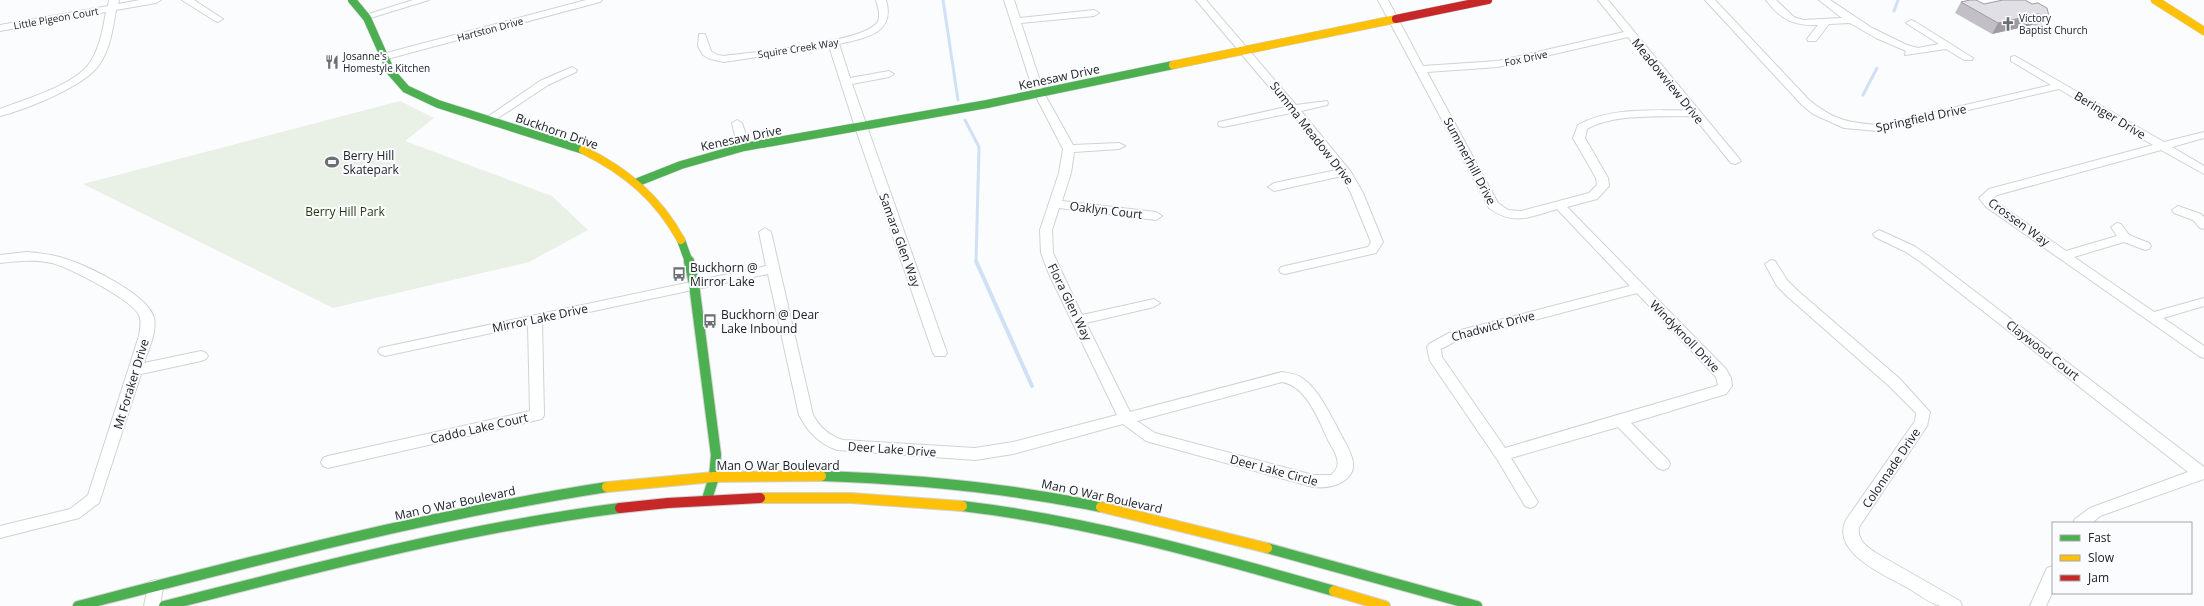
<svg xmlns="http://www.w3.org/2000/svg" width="2204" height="606" font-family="'Open Sans',sans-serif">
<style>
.green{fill:#e9f0e5}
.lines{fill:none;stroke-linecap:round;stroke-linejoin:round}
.stream-far1{stroke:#d0e1f5;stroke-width:3}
.stream{stroke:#d0e1f5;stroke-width:4}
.street-casing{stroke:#d0d2d4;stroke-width:2}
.fast-far1-casing{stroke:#d0d2d4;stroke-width:9}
.fast-casing{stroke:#d0d2d4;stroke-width:12}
.slow-far1-casing{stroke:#d0d2d4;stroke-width:9}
.slow-casing{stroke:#d0d2d4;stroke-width:12}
.jam-far1-casing{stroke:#d0d2d4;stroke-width:9}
.jam-casing{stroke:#d0d2d4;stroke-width:12}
.street{fill:#feffff;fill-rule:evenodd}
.fast-far1{stroke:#4caf50;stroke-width:8}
.fast{stroke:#4caf50;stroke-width:10}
.slow-far1{stroke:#ffc107;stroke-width:8}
.slow{stroke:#ffc107;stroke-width:10}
.jam-far1{stroke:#c62828;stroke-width:8}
.jam{stroke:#c62828;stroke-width:10}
.wall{fill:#c2c0c6}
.shaded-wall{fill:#9e9ca1}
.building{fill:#e1dfe6;stroke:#9e9ca1}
.labels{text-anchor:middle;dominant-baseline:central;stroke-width:4;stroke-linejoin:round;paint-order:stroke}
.far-street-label{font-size:10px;fill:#202225;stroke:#fafcff}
.far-poi-label{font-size:10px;fill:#202225;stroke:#fafcff;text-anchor:start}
.street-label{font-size:12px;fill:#202225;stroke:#fafcff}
.poi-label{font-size:12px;fill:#202225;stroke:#fafcff;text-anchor:start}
.park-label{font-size:12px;fill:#263b0a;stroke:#fafcff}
</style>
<rect width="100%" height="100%" fill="#fbfcfe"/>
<path class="green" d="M400,101l34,17 -29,23 147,55 36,34 -59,32 -196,46 -250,-124z"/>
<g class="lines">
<path class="stream-far1" d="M943,0l15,100
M1894,11l4,-11
M1863,95l14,-27
M965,120l14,27 -3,115"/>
<path class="stream" d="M976,261l56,125"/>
<defs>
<path id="street" d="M109,0h10l-1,4 22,-4h21l-5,3 -40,7c-3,18 -6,40 -17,55 -14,21 -74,45 -99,51v-7c25,-10 77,-24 91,-48 9,-14 12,-33 15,-49l-106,19v-6l108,-19z
M182,0h12l29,19 -5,3 -3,-1z
M413,0h16l-62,19 -5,-3z
M586,0h16l-2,2 -213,57 -4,1 -5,-3 1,-2z
M876,0h10c10,34 -22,38 -47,44l11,34 39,-7 5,3 -5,3 -37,7 95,269 -2,3h-10l-2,-3 -78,-226 -26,-81 -105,16 -14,-3 -7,-4 -5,-9 1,-12h6l6,17 6,4 7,1c30,-4 134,-13 152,-32 6,-6 2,-17 0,-24z
M1004,0h10l6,18 74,-8 5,3 -5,3 -73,7 23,70 29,52 46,-2 6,3 -6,3 -45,3 -3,21 -9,28 94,11 6,4 -6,4 -97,-12 -7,22 1,23 29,62 72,-16 6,4 -6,4 -68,16 44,89 152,-40c7,1 15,2 20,6 16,11 25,31 34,47 5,11 13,22 16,33 7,24 -22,31 -39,29l-167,-46 -23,-17 -110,30 -38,6 -138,-10c-19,-7 -29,-18 -38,-35l-31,-141 -226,48 2,93 -2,4 -214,49 -5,-2 -2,-4 2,-4 5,-2 202,-45 -2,-86 -143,31 -5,-2 -2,-3 2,-3 386,-82 -7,-34 6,-4 6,4 42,183c7,12 16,21 30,25l132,8 38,-6 104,-27 -68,-141 -8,-21 -1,-23 19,-57 4,-24 -29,-56zM1282,382c25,4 37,39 47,60 3,5 7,11 8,17 2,6 -1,12 -6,16h-18l-158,-42 -18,-12z
M1196,0h10l90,105 31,-4 1,2 -1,2 -26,6 50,61 12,21 20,49 -7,11 -91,21 -4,-1 -2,-3 2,-3 87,-20 3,-5 -20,-49 -9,-17 -68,15 -6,-4 6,-4 63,-13 -46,-57 -68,14 -4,-1 -1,-2 1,-2 67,-15z
M1378,0h10l35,66 75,-5 126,-29 -26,-32h10l133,161 -6,3 -4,-1 -38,-47c-31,1 -79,-3 -106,13l-2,9 23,40 1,8 -12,13 -30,8 159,162 5,9 1,8 -6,8 -95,29 37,37 2,4 -2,4 -5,2 -5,-2 -40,-41 -107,31 27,44 -3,4 -5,2 -5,-2 -28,-47 -67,-98 -3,-14 2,-3 20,-11 181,-47 -73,-77c-28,8 -43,17 -68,-1zM1628,37l59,73c-34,1 -78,-3 -109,15l-5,13 23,40 1,7 -8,8 -68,18 -13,-1 -10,-7 -71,-131 71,-5zM1637,293l79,84 2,8 -2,1 -211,62 -63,-91 -1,-8 17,-9z
M1705,0h10l94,100c24,20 40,23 70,25l172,-40 -40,-24v-4l4,-1 149,86 40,-10v6l-32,9 32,19v8l-43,-24 -164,45 -5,4 74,52 51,-15 -6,-9 6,-4 4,1 8,11 20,8 2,3 -2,3 -4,1 -21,-8 -50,15 80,55 50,-14v8l-41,12 41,28v12l-5,-2 -213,-149 -7,-9 10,-9 164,-44 -94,-56 -180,42 -35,-3 -31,-14 -12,-10z
M1766,0h10l18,17 9,3 39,-2 -23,-18h11l42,28 35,17 11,3 21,-4 -33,-21 5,-3 3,1 59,37 -1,2h-8l-18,-11 -41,6 1,-4 -30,-13 -26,-15 -21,1 -13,17h-8l-1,-2 11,-14c-24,1 -37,-5 -52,-25z
M572,67l5,3 -1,2 -28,13 -56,37 -4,1 -5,-3 57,-39z
M737,120l5,3 8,24 -2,2 -4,1 -6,-3 -6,-24z
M2178,206l23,8 3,3v12l-4,-1 -7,-8 -19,-7 -2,-3z
M1879,230l35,16 16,11 274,210v12l-104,37 -8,7h-19l2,-4 15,-11 98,-36 -266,-209 -16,-11 -31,-15 -2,-3z
M27,252c14,1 27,3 39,7 22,7 83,36 88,59 3,15 -6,32 -10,45l57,-12 5,2 2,3 -2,3 -5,2 -60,13 -42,129 -20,15 -79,20v-12l70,-17 18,-14 51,-159c1,-7 3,-15 0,-21 -8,-16 -69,-47 -87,-52 -17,-4 -35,-2 -52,0v-8z
M1771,260l4,1 12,19 11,11 101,87 31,34 -3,14 -68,101c-2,13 7,19 17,26l84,48 2,5c-7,0 -15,0 -21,0 -11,-2 -24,-13 -33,-18 -21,-12 -78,-35 -62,-68l69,-99 1,-8 -27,-27 -101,-89 -11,-11 -12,-22z
M2053,566v25l-7,15h-16l17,-38z
M155,580l6,2 2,5 -3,19h-16l5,-24z"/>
<path id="fast-far1" d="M352,0l15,18 24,54 15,17 32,15 145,46
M638,182l43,-17 63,-18 243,-43 186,-39
M681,240l8,22"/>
<path id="fast" d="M689,261l5,23 22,171 -2,22 -7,22
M821,476c94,3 187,12 280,31
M962,506c127,15 249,50 372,85
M1267,548l210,58
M78,606c175,-45 350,-91 529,-119
M164,606c151,-38 301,-78 456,-98"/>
<path id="slow-far1" d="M2155,0l49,31
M1173,65l223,-46
M583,150c43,21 75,48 98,90"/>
<path id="slow" d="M607,487l107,-10 107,-1
M760,498h91l111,8
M1101,507l166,41
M1334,591l51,15"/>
<path id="jam-far1" d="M1396,19l92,-19"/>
<path id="jam" d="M620,508l48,-5 92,-5"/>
</defs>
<use href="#street" class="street-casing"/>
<use href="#fast-far1" class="fast-far1-casing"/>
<use href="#fast" class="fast-casing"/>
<use href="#slow-far1" class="slow-far1-casing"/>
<use href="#slow" class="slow-casing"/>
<use href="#jam-far1" class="jam-far1-casing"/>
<use href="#jam" class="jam-casing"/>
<use href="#street" class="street"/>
<use href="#fast-far1" class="fast-far1"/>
<use href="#fast" class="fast"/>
<use href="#slow-far1" class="slow-far1"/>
<use href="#slow" class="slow"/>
<use href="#jam-far1" class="jam-far1"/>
<use href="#jam" class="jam"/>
</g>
<path class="wall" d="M1961,2l23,2h48l17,12 -7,11 -10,-2 -40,9 -37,-21z"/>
<path class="shaded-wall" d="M2038,14l-6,11 -40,9 6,-11z"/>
<path class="building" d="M1970,0h6l8,4 19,-4h22l7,4 6,-1 9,5 2,8 -11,-2 -40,9 -37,-21z"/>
<defs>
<symbol id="church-bare" viewBox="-9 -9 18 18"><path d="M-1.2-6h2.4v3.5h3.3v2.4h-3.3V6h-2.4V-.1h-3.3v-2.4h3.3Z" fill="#6d6e71" stroke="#fafcff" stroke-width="2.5" paint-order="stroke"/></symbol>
<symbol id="restaurant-bare" viewBox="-9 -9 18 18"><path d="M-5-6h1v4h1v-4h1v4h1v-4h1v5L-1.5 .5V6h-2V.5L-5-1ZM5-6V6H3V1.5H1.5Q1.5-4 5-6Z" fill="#6d6e71" stroke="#fafcff" stroke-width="2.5" paint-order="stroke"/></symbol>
<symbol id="stadium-bare" viewBox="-9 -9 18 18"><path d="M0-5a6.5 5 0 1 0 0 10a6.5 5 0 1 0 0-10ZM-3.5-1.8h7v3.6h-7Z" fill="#6d6e71" stroke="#fafcff" stroke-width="2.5" paint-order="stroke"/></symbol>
<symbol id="bus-bare" viewBox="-9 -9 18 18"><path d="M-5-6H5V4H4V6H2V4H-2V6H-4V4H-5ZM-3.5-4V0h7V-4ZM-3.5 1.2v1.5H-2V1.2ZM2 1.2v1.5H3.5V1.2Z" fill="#6d6e71" stroke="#fafcff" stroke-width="2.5" paint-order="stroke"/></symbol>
</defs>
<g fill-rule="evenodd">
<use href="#church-bare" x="1998" y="14" width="20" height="20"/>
<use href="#restaurant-bare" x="322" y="52" width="20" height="20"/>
<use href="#stadium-bare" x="322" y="152" width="20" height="20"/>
<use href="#bus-bare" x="669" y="264" width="20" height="20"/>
<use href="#bus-bare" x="700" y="311" width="20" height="20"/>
</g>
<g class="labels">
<g class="far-street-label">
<text transform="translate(56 18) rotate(-10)">Little Pigeon Court</text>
<text transform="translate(490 29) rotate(-15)">Hartston Drive</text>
<text transform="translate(798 48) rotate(-9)">Squire Creek Way</text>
<text transform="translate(1526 58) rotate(-12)">Fox Drive</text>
</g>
<g class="far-poi-label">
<text x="2019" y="18">Victory<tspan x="2019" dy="12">Baptist Church</tspan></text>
<text x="343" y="56">Josanne's<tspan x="343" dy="12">Homestyle Kitchen</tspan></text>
</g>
<g class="street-label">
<text transform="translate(1059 77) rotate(-12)">Kenesaw Drive</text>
<text transform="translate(1668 81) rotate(51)">Meadowview Drive</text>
<text transform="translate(2110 115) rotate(31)">Beringer Drive</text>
<text transform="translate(1921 118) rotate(-12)">Springfield Drive</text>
<text transform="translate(557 131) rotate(19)">Buckhorn Drive</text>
<text transform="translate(1312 133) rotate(52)">Summa Meadow Drive</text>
<text transform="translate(741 138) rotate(-12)">Kenesaw Drive</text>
<text transform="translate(1470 161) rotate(62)">Summerhill Drive</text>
<text transform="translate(1106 210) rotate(7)">Oaklyn Court</text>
<text transform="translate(2019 222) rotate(36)">Crossen Way</text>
<text transform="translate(900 240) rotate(70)">Samara Glen Way</text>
<text transform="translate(1070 302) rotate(64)">Flora Glen Way</text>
<text transform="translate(540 318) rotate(-12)">Mirror Lake Drive</text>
<text transform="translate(1493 326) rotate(-15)">Chadwick Drive</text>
<text transform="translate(1685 336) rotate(46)">Windyknoll Drive</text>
<text transform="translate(2043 350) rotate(38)">Claywood Court</text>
<text transform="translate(131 384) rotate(-73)">Mt Foraker Drive</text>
<text transform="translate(479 428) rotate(-13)">Caddo Lake Court</text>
<text transform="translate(892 449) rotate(4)">Deer Lake Drive</text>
<text x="778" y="465">Man O War Boulevard</text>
<text transform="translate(1891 468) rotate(-56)">Colonnade Drive</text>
<text transform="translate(1274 470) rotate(15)">Deer Lake Circle</text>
<text transform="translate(1102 496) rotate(12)">Man O War Boulevard</text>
<text transform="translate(455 503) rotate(-12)">Man O War Boulevard</text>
</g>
<g class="poi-label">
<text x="343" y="155">Berry Hill<tspan x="343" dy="14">Skatepark</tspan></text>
<text x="690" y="267">Buckhorn @<tspan x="690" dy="14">Mirror Lake</tspan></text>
<text x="721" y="314">Buckhorn @ Dear<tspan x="721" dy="14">Lake Inbound</tspan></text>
</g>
<g class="park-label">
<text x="345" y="211">Berry Hill Park</text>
</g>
</g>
<rect x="2052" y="522" width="140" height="72" fill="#fafcff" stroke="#a3a5a8"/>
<rect x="2060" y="535" width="20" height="6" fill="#4caf50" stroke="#a3a5a8"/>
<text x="2088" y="542" font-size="12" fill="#202225">Fast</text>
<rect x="2060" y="555" width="20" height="6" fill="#ffc107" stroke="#a3a5a8"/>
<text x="2088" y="562" font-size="12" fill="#202225">Slow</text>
<rect x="2060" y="575" width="20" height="6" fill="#c62828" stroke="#a3a5a8"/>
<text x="2088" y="582" font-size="12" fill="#202225">Jam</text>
</svg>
